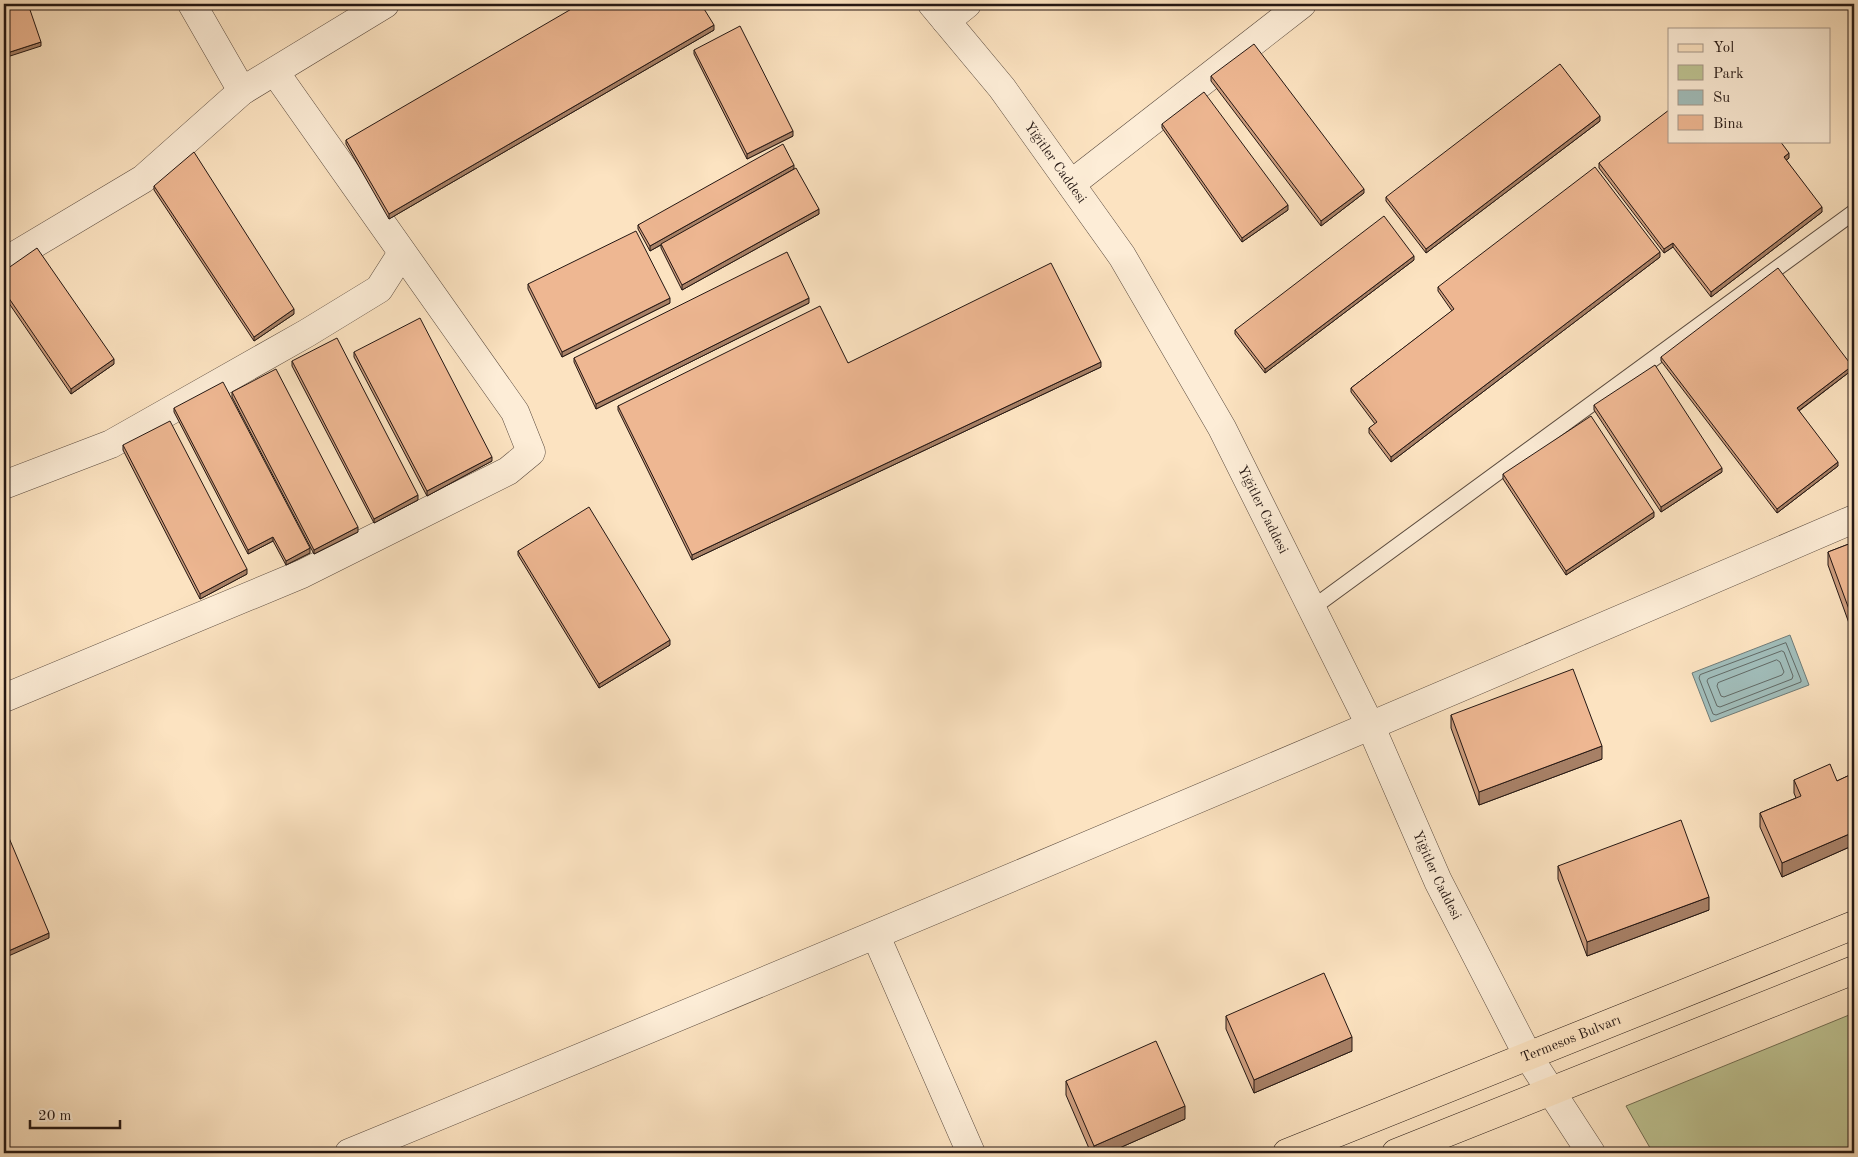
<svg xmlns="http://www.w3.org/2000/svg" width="1858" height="1157" font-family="'Old Standard TT',serif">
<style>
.green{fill:#bec493;stroke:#716e53}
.water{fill:#a1bdba;stroke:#6f7b77}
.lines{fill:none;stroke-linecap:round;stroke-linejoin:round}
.shore{stroke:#626a66;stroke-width:1}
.lane-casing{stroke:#5a4a3e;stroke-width:17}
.street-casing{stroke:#5a4a3e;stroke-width:29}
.primary-casing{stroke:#241713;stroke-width:29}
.lane{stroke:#fdedd7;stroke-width:15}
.street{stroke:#fdedd7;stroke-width:28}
.primary{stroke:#fce3c1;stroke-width:28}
.wall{fill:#cd9d7e;stroke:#241713}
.shaded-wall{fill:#a78066;stroke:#241713}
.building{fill:#eeb792;stroke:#241713}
.labels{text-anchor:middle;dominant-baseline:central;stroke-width:5;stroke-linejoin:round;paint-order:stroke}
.street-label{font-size:14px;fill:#241713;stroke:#fdedd7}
</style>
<rect width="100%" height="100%" fill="#fce3c1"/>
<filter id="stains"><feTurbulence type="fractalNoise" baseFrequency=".004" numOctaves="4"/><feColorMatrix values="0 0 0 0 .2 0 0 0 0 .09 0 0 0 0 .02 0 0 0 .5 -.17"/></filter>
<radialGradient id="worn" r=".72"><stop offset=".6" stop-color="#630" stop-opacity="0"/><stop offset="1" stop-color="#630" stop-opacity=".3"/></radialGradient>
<path class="green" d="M1854,1013v140h-201l-27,-47z"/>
<path class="water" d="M1790,635l19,50 -98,37 -19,-49z"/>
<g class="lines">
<path class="shore" d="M1786,643l15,37v2l-85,33 -3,-1 -14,-36 1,-3z
M1782,651l2,1 9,24 -1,3 -72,28 -3,-1 -10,-25 1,-2z
M1777,660l3,2 4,10 -2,3 -58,22 -3,-1 -4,-10 1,-3z"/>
<defs>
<path id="lane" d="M1311,609l543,-397"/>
<g id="street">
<path d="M192,4l50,87"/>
<path id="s1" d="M932,4l70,84 120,168 100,172 149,299 67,154 90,175 63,97"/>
<path d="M946,21l21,-17"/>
<path d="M1071,184l231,-180"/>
<path d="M4,262l139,-83 99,-88 143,-87"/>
<path d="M4,485l107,-41 196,-111 72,-44 23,-36"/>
<path d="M4,698l298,-124 206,-103 23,-19 -16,-40 -240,-340"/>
<path d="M876,936l95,217"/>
<path d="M349,1153c504,-207 1005,-419 1505,-634"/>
</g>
<g id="primary">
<path id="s2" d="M1287,1153l567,-228"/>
<path d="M1396,1153l458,-183"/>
</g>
</defs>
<use href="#lane" class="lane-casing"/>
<use href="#street" class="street-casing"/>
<use href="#primary" class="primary-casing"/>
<use href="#lane" class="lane"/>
<use href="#street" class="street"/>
<use href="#primary" class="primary"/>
</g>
<path class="wall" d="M714,30l-325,189 -43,-75v-4z
M694,50l99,86 -46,23 -53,-105z
M1211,76l153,117 -43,33 -110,-145z
M1600,121l-174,132 -40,-52v-4z
M1162,124l126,86 -46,32 -80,-114z
M1789,158l-3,2 36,52 -111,85 -38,-50 -9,6 -65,-85v-5z
M794,169l25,45 -137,76 -21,-42v-3l-11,6 -12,-22v-4z
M154,186l140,128 -40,27 -100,-151z
M1660,257l-269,205 -22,-29v-5l6,-4 -24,-32v-4l101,-77 -14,-20v-4z
M1414,260l-149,113 -30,-39v-4z
M4,271l110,93 -43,30 -67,-98z
M528,284l142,19 -108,54 -34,-68z
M809,303l-213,106 -22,-47v-4z
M354,352l138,109 -65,35 -73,-139z
M1661,357l191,13 -53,41 39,55 -61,47 -116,-152z
M292,361l126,139 -44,23 -82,-157z
M848,363l253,4 -409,193 -74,-150v-4z
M232,392l126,140 -44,22 -82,-157z
M1594,405l128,67 -61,40 -67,-102z
M174,408l136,145 -24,12 -13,-24 -25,13 -74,-142z
M123,445l124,129 -47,25 -77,-149z
M1503,474l151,43 -88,58 -63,-96z
M1854,542v95l-26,-72v-13z
M518,551l152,94 -71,43 -81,-133z
M1451,715l151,44 -123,46 -28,-77z
M1854,773v72l-72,32 -22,-50v-14l36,-15 -2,-5v-13l43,1z
M1558,866l151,44 -122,46 -29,-77z
M1226,1016l126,35 -98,42 -28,-64z
M1066,1081l119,38 -77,34h-17l-25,-58z"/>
<path class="shaded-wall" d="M714,25v5l-325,189v-5z
M41,42v4l-37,12v-4z
M1600,116v5l-174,132v-4z
M793,131v5l-46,23v-5z
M1789,153v5l-5,4v-5z
M794,165v4l-144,82v-5z
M1364,189v4l-43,33v-5z
M1288,205v5l-46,32v-4z
M1822,207v5l-111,85v-5z
M819,209v5l-137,76v-5z
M1673,243v4l-9,6v-4z
M1660,252v5l-269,205v-5z
M1414,256v4l-149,113v-4z
M670,298v5l-108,54v-5z
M809,298v5l-213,106v-5z
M294,309v5l-40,27v-4z
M114,359v5l-43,30v-5z
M1101,362v5l-409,193v-5z
M1852,366v4l-55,42v-4z
M492,457v4l-65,35v-5z
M1838,462v4l-61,47v-4z
M1722,468v4l-61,40v-5z
M418,495v5l-44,23v-4z
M1654,512v5l-88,58v-4z
M358,527v5l-44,22v-4z
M273,537v4l-25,13v-4z
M310,548v5l-24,12v-4z
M247,569v5l-47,25v-5z
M670,640v5l-71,43v-4z
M1602,746v13l-123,46v-13z
M1854,832v13l-72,32v-14z
M1709,897v13l-122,46v-14z
M49,933v5l-45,20v-5z
M1352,1037v14l-98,42v-13z
M1185,1106v13l-77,34h-14v-7z"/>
<path class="building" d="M4,4h24l13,38 -37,12z
M580,4h121l13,21 -325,189 -43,-74z
M740,26l53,105 -46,23 -53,-104z
M1254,44l110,145 -43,32 -110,-145z
M1560,64l40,52 -174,133 -40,-52z
M1204,92l84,113 -46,33 -80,-114z
M1669,110v31h111l9,12 -5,4 38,50 -111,85 -38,-49 -9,6 -65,-86z
M783,144l11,21 -144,81 -12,-21z
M194,152l100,157 -40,28 -100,-151z
M1595,167l65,85 -269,205 -22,-29 8,-6 -26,-34 103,-79 -16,-22z
M796,168l23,41 -137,76 -21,-41z
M1384,216l30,40 -149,113 -30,-39z
M636,231l34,67 -108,54 -34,-68z
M37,248l77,111 -43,30 -67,-98v-20z
M787,252l22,46 -213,106 -22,-46z
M1051,263l50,99 -409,193 -74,-149 202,-100 28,57z
M1778,268l74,98 -55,42 41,54 -61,47 -116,-152z
M420,318l72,139 -65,34 -73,-139z
M337,338l81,157 -44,24 -82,-158z
M1655,365l67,103 -61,39 -67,-102z
M276,369l82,158 -44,23 -82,-158z
M223,382l87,166 -24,13 -13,-24 -25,13 -74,-142z
M1591,416l63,96 -88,59 -63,-97z
M170,421l77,148 -47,25 -77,-149z
M589,507l81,133 -71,44 -81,-133z
M1854,542v81l-26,-71z
M1573,669l29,77 -123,46 -28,-77z
M1830,764l7,17 17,-8v59l-72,31 -22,-50 41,-17 -7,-16z
M1681,820l28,77 -122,45 -29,-76z
M4,826l45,107 -45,20z
M1324,973l28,64 -98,43 -28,-64z
M1156,1041l29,65 -91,40 -28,-65z"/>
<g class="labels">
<g class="street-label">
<text stroke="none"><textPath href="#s1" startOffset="201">Yiğitler Caddesi</textPath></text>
<text stroke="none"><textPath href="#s1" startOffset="606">Yiğitler Caddesi</textPath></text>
<text stroke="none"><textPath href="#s1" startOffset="1011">Yiğitler Caddesi</textPath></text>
<text stroke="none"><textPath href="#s2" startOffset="306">Termesos Bulvarı</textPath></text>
</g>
</g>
<rect width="1858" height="1157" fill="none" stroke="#fce3c1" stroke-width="20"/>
<rect x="5" y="5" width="1848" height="1147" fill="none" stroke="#241713" stroke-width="2.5"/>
<rect x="10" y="10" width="1838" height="1137" fill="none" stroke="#241713"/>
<rect x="1668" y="28" width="162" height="115" fill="#fdedd7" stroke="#a69789"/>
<rect x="1678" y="44" width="25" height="8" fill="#fce3c1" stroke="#a69789"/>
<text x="1713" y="52" font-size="15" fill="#241713">Yol</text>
<rect x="1678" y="65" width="25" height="15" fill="#bec493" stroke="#a69789"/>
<text x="1713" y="78" font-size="15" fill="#241713">Park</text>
<rect x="1678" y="90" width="25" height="15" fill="#a1bdba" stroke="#a69789"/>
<text x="1713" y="102" font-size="15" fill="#241713">Su</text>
<rect x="1678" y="115" width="25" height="15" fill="#eeb792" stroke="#a69789"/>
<text x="1713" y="128" font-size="15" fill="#241713">Bina</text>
<path d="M30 1120v8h90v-8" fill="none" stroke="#241713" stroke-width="2.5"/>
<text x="38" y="1120" font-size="15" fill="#241713" stroke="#fdedd7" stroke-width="4" paint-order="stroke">20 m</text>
<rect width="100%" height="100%" filter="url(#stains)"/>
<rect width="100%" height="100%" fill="url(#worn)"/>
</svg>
